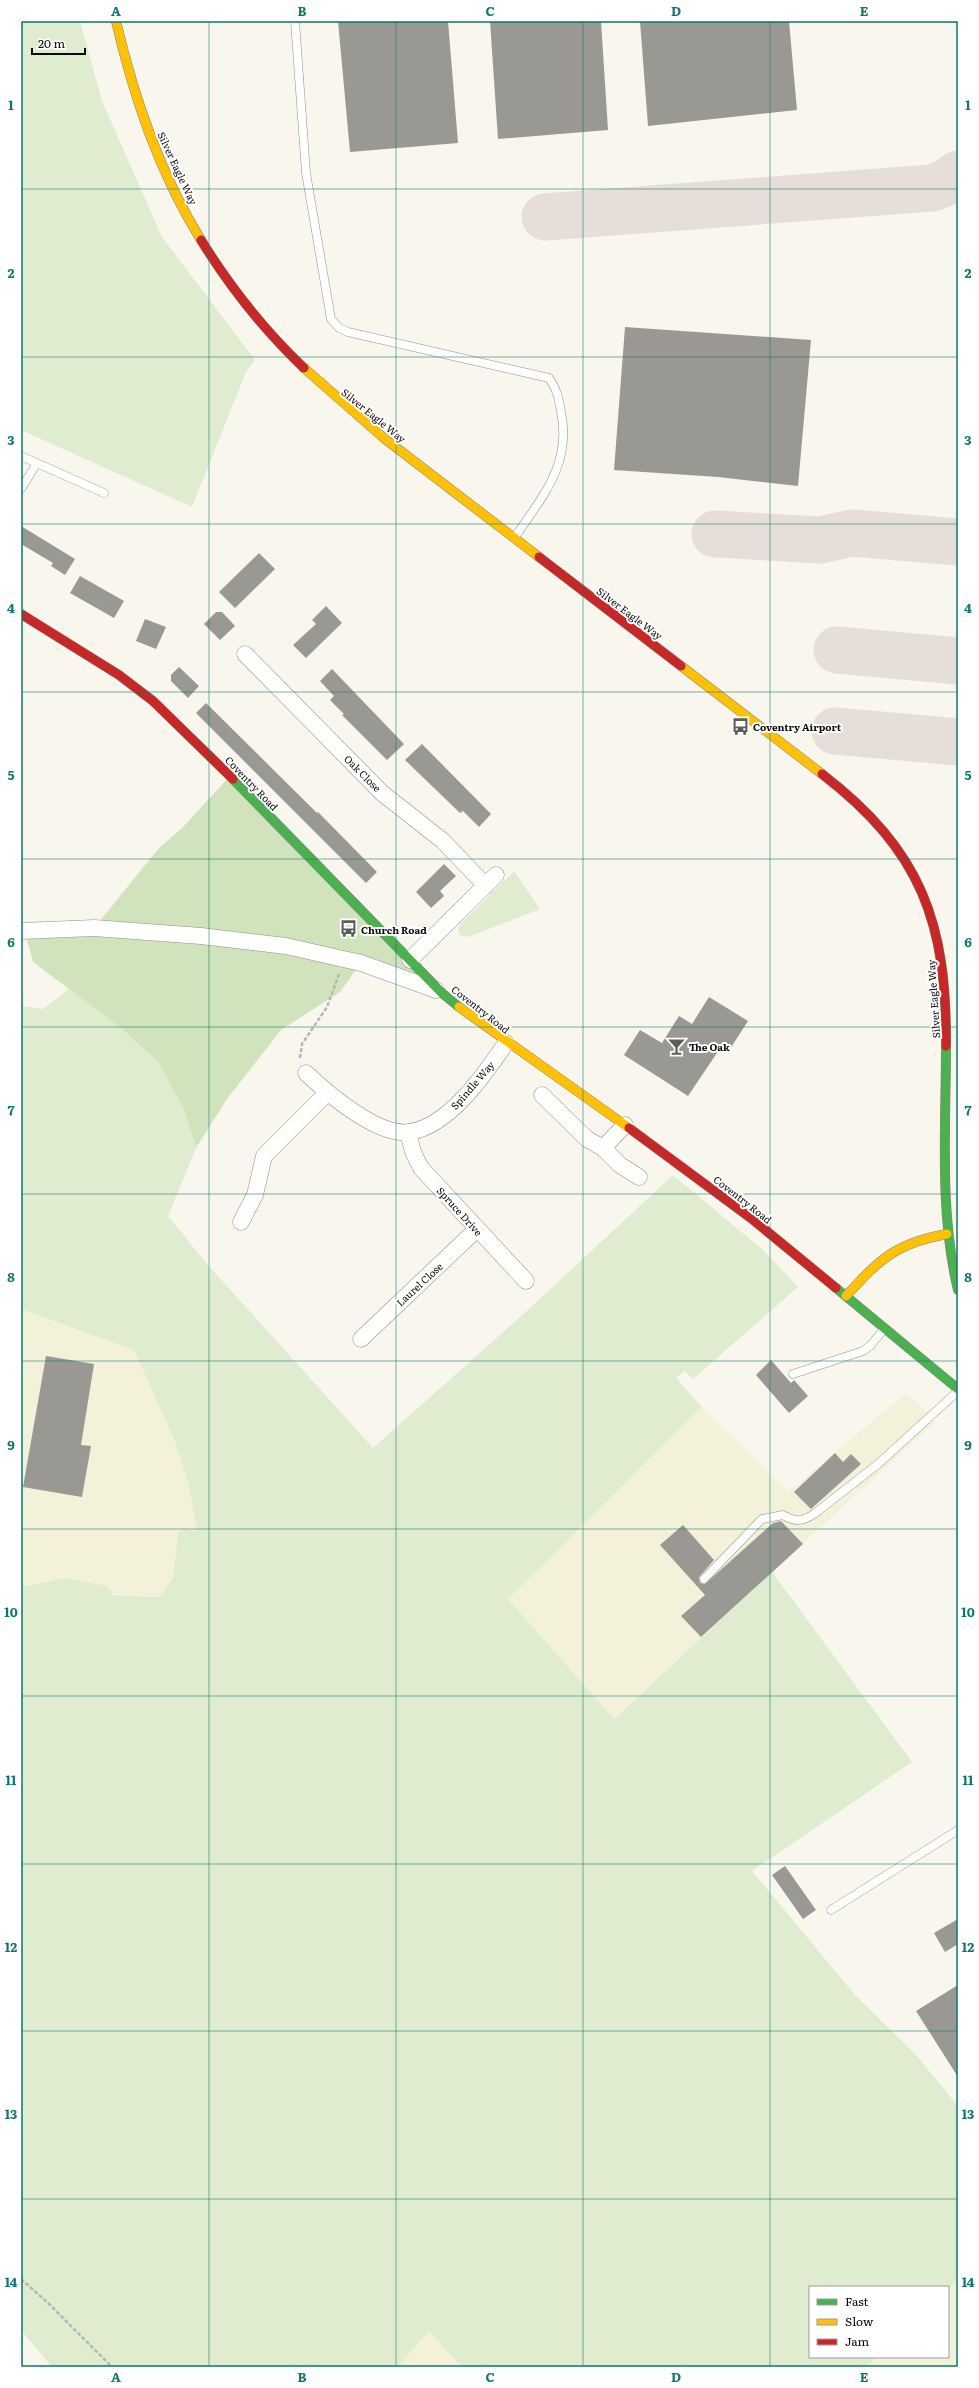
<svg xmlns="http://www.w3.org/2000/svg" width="979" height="2388" font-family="Literata,serif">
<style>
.farmland{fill:#f4f1da}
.green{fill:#e0eccf}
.forest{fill:#d1e3bd}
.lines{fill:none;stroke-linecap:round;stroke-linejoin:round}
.taxiway{stroke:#e6ded8;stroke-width:47}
.building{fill:#9a9893}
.lane-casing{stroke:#91908c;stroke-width:9}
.street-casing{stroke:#91908c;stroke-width:17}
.fast-casing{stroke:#888783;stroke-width:10}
.slow-casing{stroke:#888783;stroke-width:10}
.jam-casing{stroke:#888783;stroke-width:10}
.path{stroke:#b7b6b5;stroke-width:2.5;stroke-dasharray:4 2;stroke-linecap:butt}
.lane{stroke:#fefefc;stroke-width:8}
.street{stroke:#fefefc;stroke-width:16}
.fast{stroke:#4caf50;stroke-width:9}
.slow{stroke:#ffc107;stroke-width:9}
.jam{stroke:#c62828;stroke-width:9}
.grid{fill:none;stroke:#0f766e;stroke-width:1;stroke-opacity:0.55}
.labels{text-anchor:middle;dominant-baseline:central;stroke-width:4;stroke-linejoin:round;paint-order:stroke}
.street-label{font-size:10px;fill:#0a0a0a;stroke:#fff}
.poi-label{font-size:10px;font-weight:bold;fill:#0a0a0a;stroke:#fff;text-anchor:start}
.neatline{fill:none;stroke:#0f766e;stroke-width:1.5}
.grid-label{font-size:13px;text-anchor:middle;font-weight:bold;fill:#0f766e}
</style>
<rect width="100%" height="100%" fill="#f8f6ed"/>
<path class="farmland" d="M21,1309l113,40 40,90 15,46 8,46 -15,-2 -4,4 -5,45 -14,19 -138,-10z
M906,1393l30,28 -323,298 -105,-120 194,-192 86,85z
M958,2279v88h-93l12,-10h71v-68z
M429,2330l33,37h-65z"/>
<path class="green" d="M21,21h59l22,80 60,136 93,123 -9,12 -54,135 -171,-77z
M514,871l26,38 -72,28 -8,-2 -2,-6 3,-5z
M69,989l52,39 37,34 26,47 12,39 -28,68 39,48 166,184 156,-139 144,-134 90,75 35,37 -105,92 -8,-8 -9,7 26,29 -194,192 106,120 158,-147 140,190 -160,109 103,124 61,60 42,51v173l-10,10v-2h-138v70h67l-12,10h-403l-33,-36 -32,36h-345l-31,-37v-743l45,-9 41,8 6,9 46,2 14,-19 5,-45 4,-4 15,2 -8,-46 -15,-46 -40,-89 -113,-41v-303l22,3z"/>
<path class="forest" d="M230,776l212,217 -81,-30 -21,29 -59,38 -54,69 -31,49 -12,-39 -26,-47 -37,-34 -88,-66 -6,-22v-10l67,-2 65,-80 23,-20z"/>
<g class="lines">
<path class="taxiway" d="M545,217l387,-29 13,-5 13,-9
M715,534l105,6 32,-7 106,9
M837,650l121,11
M835,731l123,11"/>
</g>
<path class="building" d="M338,21h110l10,122 -108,9z
M490,21h111l7,109 -110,9z
M640,21h149l8,89 -149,16z
M625,327l186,13 -13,146 -80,-9 -104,-7z
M21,526l54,33 -10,16 -14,-9 2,-3 -32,-19z
M259,553l16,16 -40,39 -16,-16z
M80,576l44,25 -10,17 -44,-25z
M326,606l16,17 -36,35 -13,-13 23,-21 -4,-4z
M216,612h6l13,14 -15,14 -16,-16z
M145,619l21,8 -10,22 -20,-8z
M179,667l20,19 -11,12 -17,-17v-6z
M332,669l72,75 -17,16 -45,-45 2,-1 -14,-14 4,-4 -14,-15z
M206,703l111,110 1,-1 59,60 -11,11 -170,-170z
M422,744l69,70 -12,13 -16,-16 -3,2 -55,-53z
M444,864l12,12 -16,15 4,5 -13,12 -15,-16z
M709,997l39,24 -18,28 -7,-5 -35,52 -64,-41 16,-25 22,13 17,-27 13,8z
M46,1356l48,8 -13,81 10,1 -9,51 -59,-10z
M771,1360l20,23 3,-3 14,16 -19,17 -33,-38z
M835,1453l8,9 8,-8 10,10 -50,45 -17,-17z
M781,1521l22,23 -102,93 -20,-21 24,-21 -45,-50 23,-20 31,35 -15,17 1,6 5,1 68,-61z
M785,1866l31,44 -13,9 -31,-44z
M958,1919v25l-13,8 -11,-19z
M958,1985v92l-42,-66z"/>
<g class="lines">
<defs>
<path id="lane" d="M295,21l11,152 25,146 8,9 9,4 201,46c8,11 10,21 12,34 11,52 -19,85 -46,125
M21,456l83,37
M21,489l16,-26
M793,1374l70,-23 8,-6 13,-16
M704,1579l58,-60 21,-4c12,7 19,7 31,-1l64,-50 80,-73
M831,1910l127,-80"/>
<path id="street" d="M245,654l137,139 61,48 43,45
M21,931l73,-3 107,8 85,10 75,17 75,27
M410,960l86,-85
M306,1073c21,20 72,64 104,59 39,-6 75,-58 96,-89
M542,1095l45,44 16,9 17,17 19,12
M408,1132l5,20 8,16 105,113
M603,1148l22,-23
M241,1222l14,-27 9,-39 63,-63
M361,1339l116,-110"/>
<path id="fast" d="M233,779l209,214 17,14
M946,1046c0,81 -7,165 12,244
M836,1288l122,101"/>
<path id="slow" d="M116,21c18,77 43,151 85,219
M304,368l81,71 154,118
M681,666l141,108
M459,1007l170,121
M846,1296c34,-37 50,-53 101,-62"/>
<path id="jam" d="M201,240c29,47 63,90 103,128
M539,557l142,109
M21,614l98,61 34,26 80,78
M822,774c100,77 125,149 124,272
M629,1128l123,91 84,69"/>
</defs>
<use href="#lane" class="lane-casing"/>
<use href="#street" class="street-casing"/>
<use href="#fast" class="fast-casing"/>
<use href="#slow" class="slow-casing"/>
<use href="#jam" class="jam-casing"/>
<path class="path" d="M300,1058l2,-14 25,-37 12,-33
M21,2279l27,24 64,64"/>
<use href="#lane" class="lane"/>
<use href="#street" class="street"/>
<use href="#fast" class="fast"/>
<use href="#slow" class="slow"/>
<use href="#jam" class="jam"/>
</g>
<path class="grid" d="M209,21v2346M396,21v2346M583,21v2346M770,21v2346M21,189h937M21,357h937M21,524h937M21,692h937M21,859h937M21,1027h937M21,1194h937M21,1361h937M21,1529h937M21,1696h937M21,1864h937M21,2031h937M21,2199h937"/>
<defs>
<symbol id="bus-bare" viewBox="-9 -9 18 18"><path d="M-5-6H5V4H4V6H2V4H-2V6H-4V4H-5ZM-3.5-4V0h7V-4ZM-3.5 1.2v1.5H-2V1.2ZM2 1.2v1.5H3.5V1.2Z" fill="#5d5d59" stroke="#fff" stroke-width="2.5" paint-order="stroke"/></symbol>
<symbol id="bar-bare" viewBox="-9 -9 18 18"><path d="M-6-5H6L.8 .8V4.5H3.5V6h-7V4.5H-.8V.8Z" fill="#5d5d59" stroke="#fff" stroke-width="2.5" paint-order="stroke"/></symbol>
</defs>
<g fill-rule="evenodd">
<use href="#bus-bare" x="728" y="714" width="25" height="25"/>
<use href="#bus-bare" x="336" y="916" width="25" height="25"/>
<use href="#bar-bare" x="664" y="1034" width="25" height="25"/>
</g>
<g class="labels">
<g class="street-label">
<text transform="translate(178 168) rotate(65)">Silver Eagle Way</text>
<text transform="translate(374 415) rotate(39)">Silver Eagle Way</text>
<text transform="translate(630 613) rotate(37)">Silver Eagle Way</text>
<text transform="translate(363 773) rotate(45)">Oak Close</text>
<text transform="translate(252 783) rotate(46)">Coventry Road</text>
<text transform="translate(933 999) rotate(-94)">Silver Eagle Way</text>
<text transform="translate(481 1009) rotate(38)">Coventry Road</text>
<text transform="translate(472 1085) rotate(-49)">Spindle Way</text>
<text transform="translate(743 1199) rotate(38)">Coventry Road</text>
<text transform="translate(460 1211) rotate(48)">Spruce Drive</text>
<text transform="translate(419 1284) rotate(-43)">Laurel Close</text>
</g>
<g class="poi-label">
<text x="753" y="726">Coventry Airport</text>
<text x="361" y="929">Church Road</text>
<text x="689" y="1046">The Oak</text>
</g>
</g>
<rect width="979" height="2388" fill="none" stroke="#ffffff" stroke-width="44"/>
<rect x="809" y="2286" width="140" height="72" fill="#ffffff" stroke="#9d9d9d"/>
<rect x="817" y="2299" width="20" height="6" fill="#4caf50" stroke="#9d9d9d"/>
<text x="845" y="2306" font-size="12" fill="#0a0a0a">Fast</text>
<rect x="817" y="2319" width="20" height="6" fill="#ffc107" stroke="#9d9d9d"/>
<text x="845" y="2326" font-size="12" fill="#0a0a0a">Slow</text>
<rect x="817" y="2339" width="20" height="6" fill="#c62828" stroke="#9d9d9d"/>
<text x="845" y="2346" font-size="12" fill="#0a0a0a">Jam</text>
<path d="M32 48v6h53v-6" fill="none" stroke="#0a0a0a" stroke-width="2"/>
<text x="38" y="48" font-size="12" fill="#0a0a0a" stroke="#ffffff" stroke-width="3" paint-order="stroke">20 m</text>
<rect x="22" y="22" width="935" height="2344" class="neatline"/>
<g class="grid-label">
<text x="116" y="16">A</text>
<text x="302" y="16">B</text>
<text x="490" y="16">C</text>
<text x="676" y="16">D</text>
<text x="864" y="16">E</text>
<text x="11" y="110">1</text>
<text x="968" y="110">1</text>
<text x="11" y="278">2</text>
<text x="968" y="278">2</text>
<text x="11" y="445">3</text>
<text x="968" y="445">3</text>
<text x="11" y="613">4</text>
<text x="968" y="613">4</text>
<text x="11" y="780">5</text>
<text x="968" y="780">5</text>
<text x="11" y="947">6</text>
<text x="968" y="947">6</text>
<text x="11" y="1115">7</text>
<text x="968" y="1115">7</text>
<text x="11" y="1282">8</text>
<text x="968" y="1282">8</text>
<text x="11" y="1450">9</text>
<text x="968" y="1450">9</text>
<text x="11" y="1617">10</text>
<text x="968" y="1617">10</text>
<text x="11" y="1785">11</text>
<text x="968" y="1785">11</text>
<text x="11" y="1952">12</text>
<text x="968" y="1952">12</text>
<text x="11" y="2119">13</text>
<text x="968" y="2119">13</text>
<text x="11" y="2287">14</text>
<text x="968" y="2287">14</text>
<text x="116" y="2382">A</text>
<text x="302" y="2382">B</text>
<text x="490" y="2382">C</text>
<text x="676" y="2382">D</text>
<text x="864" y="2382">E</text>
</g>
</svg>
